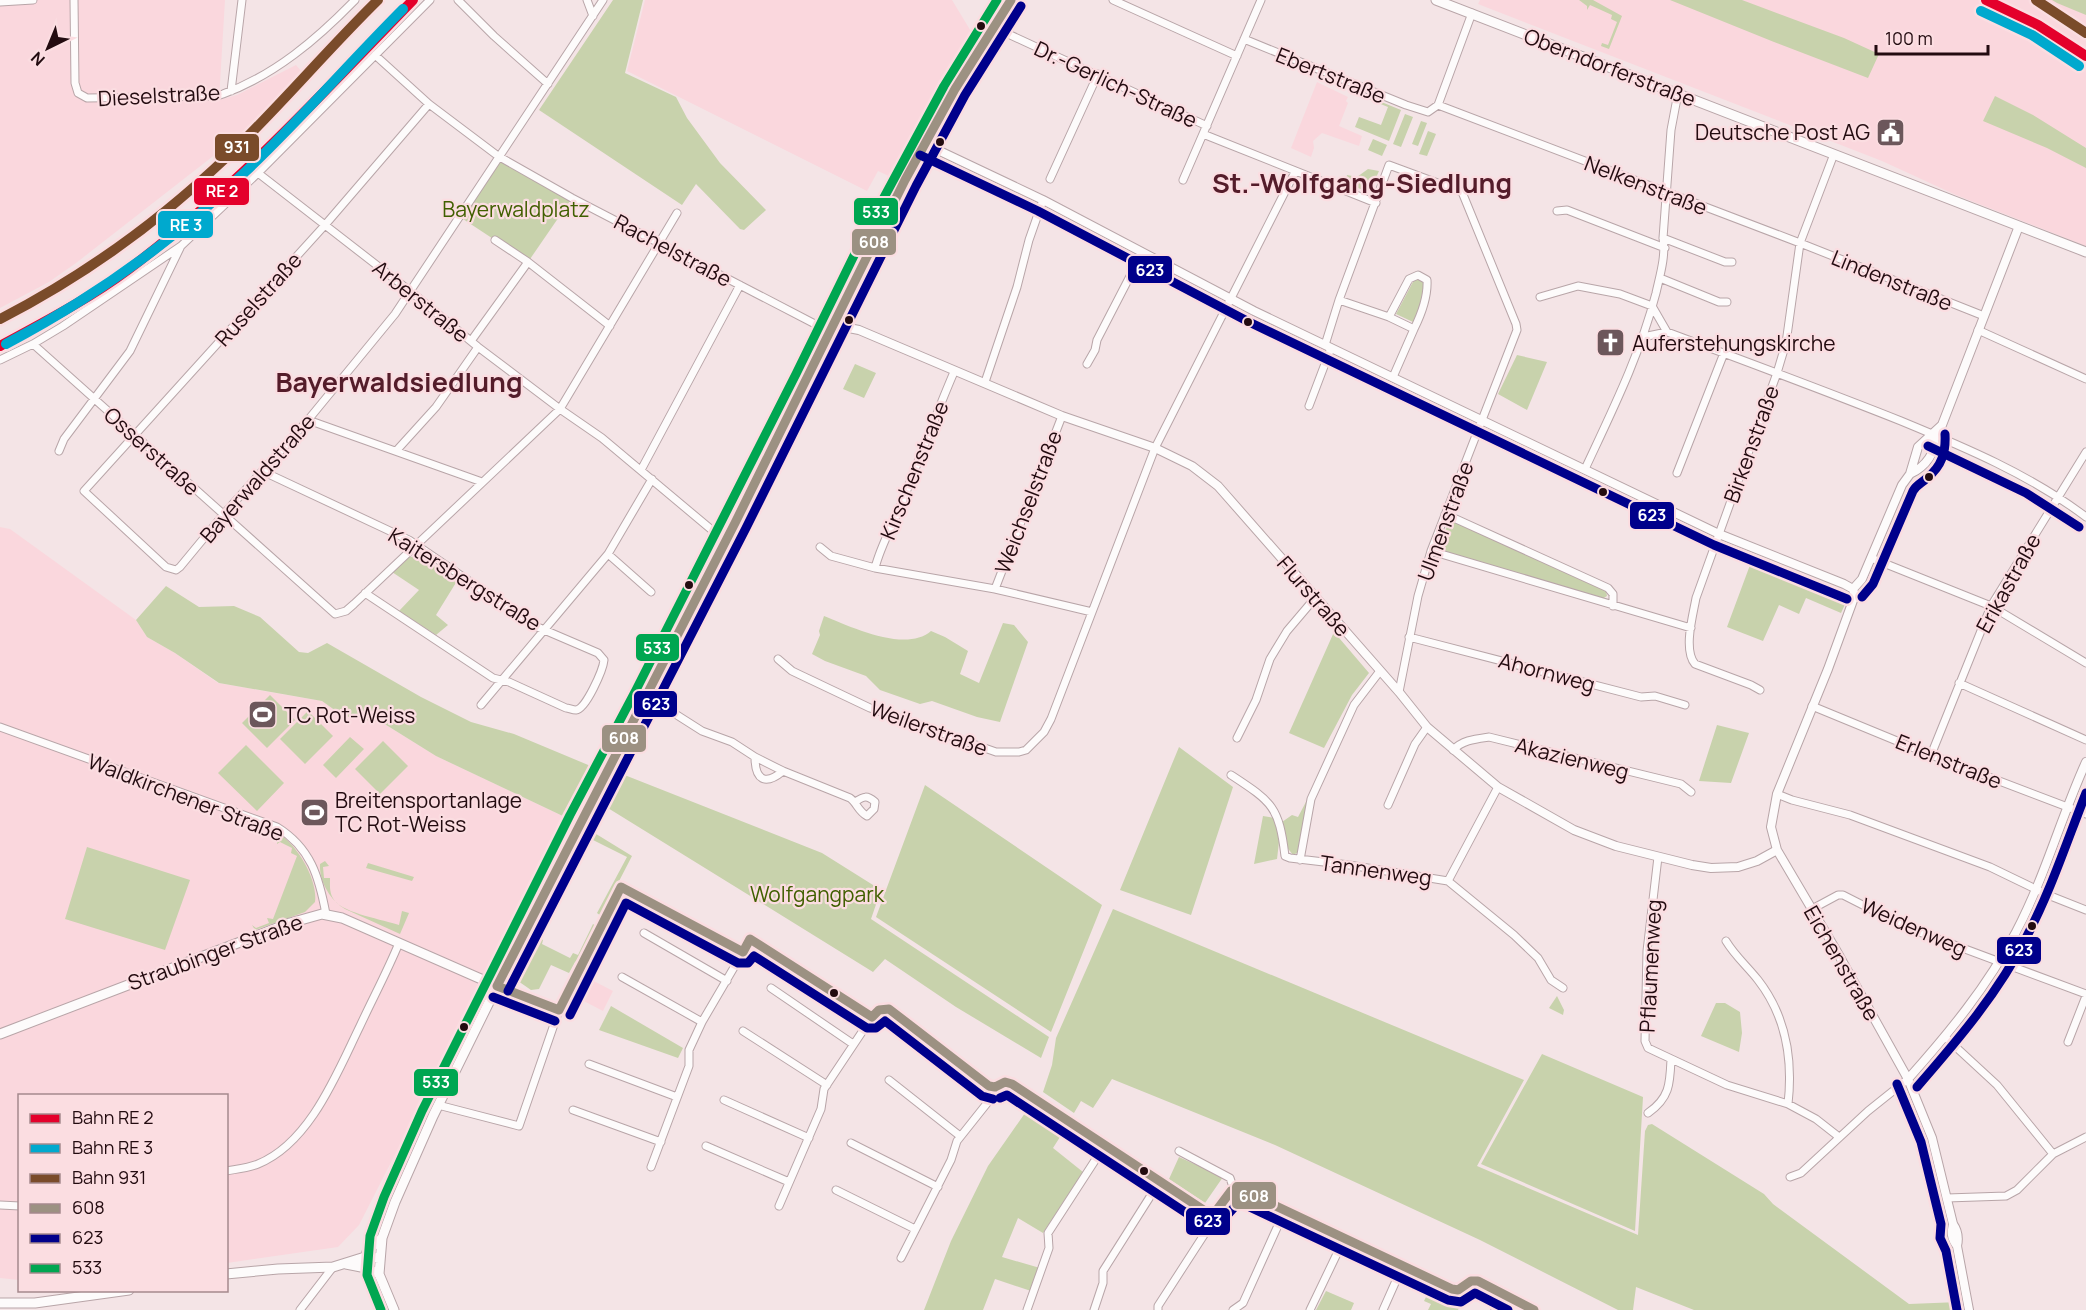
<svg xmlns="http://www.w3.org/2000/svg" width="2086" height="1310" font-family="Manrope,sans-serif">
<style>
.built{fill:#fad7dd}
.green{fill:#c8d2ac}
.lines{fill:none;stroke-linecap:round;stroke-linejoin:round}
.minor-casing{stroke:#b8a5a8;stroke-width:9}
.tertiary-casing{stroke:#b8a5a8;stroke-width:10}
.secondary-casing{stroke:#b8a5a8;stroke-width:11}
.minor{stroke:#fdfbfb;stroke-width:7}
.tertiary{stroke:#fdfbfb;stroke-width:8}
.secondary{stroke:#fdfbfb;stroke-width:9}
.rail{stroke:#b8b3b4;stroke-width:2;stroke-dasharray:12 6;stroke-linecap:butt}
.bus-1-casing{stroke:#fbdde1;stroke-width:14}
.bus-2-casing{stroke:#fbdde1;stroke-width:14}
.bus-3-casing{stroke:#fbdde1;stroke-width:14}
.bus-1{stroke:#9c9182;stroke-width:9}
.bus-2{stroke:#00008b;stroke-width:9}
.bus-3{stroke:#00a651;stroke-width:9}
.rail-1-casing{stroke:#fbdde1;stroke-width:15}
.rail-2-casing{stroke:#fbdde1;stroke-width:15}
.rail-3-casing{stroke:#fbdde1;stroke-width:15}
.rail-1{stroke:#e4002b;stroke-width:10}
.rail-2{stroke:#00a9ce;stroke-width:10}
.rail-3{stroke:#7a4b2a;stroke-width:10}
.bus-dot{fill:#230b10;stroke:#fbdde1;stroke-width:2}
.labels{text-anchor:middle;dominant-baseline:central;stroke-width:4.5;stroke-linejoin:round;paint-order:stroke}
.street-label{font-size:21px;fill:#230b10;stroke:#fbdde1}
.poi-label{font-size:21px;fill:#230b10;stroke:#fbdde1;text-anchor:start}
.park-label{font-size:21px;fill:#405f00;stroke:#fbdde1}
.district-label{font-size:27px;font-weight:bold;fill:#541c2a;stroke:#fbdde1}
.line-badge{stroke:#fbdde1;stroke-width:2}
.badge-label{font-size:16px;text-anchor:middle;font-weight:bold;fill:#fff}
</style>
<rect width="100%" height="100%" fill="#f4e4e6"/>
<path class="built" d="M0,0h225l-6,100 18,-5 59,-30 6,7 -67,67 -41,32 -118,92 -27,19 -49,26z
M645,0h307l20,33 -77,146 -17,-8 -11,20 -240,-120z
M1480,0h606v246l-130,-51 -74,-34 -404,-157z
M1317,82l31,15 -2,4 2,2 -9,23 23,10 -3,10 -37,-13 -9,8 1,7 -3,9 -20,-9z
M0,527l10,2 126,91 11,17 28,16 43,30 104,18 21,15 40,7 53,33 131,62 -208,407 -21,22 -111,16 -1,-167h-206l-1,184 -19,-2z
M586,977l27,14 -10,20 -27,-14z"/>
<path class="green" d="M613,0h30l-18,73 51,24 11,21 33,45 46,47 -22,20 -4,-1 -44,-45 -14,21 -143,-95z
M1579,0h14l29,16 -13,33 -8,-3 1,-3 6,2 9,-23 -6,-3 1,-4 -22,-10 -3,5v-4z
M1670,0h72l102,38 35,16 -11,24 -94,-36z
M2052,0h34v15l-29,-12z
M1357,92l44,18 -12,31 -34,-14 4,-10 22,8 7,-18 -32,-13z
M1995,96l38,19 53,33v20l-39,-20 -64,-27z
M1405,114l8,3 -12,30 -8,-3z
M1421,121l6,2 -9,23 -6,-2z
M1428,131l8,3 -9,22 -8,-2z
M1373,139l14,6 -5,11 -14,-6z
M498,156l74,42 -44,64 -68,-45z
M1368,169l11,2 -9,20h-4l-21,-8 2,-8 10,2z
M1415,278l6,1 3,4 -7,38 -4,1 -17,-8z
M1517,355l30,7 -20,48 -29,-16z
M855,364l21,9 -12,25 -21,-9z
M1452,520l154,71 1,5 -5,3 -160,-48 -2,-4 8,-24z
M418,556l39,25 -21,34 12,10 -12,10 -37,-24 20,-21 -27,-18 17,-15z
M1753,557l92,37 2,6 -6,13 -35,-15 -7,16 -20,-9 -16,36 -36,-14z
M166,586l33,21 35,-1 26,11 39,35 9,1 19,-10 94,54 50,25 43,12 79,33 -26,51 -131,-62 -53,-33 -40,-7 -21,-15 -103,-18 -44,-30 -28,-16 -11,-17z
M824,616c27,11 82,37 107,15l14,6 23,14 -8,23 19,9 24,-60 11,2 14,17 -28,80 -23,-5 -45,-16 -12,3 -40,-14 -14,-14 -41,-15 -13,-7 8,-19 -1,-4z
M1334,632l35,41 -17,22 -28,53 -35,-15z
M270,695l25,25 -28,28 -25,-25z
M308,711l25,25 -28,28 -25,-25z
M1717,725l32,8 -18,50 -32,-2z
M350,737l14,12 -28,29 -13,-13z
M383,741l25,25 -28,28 -25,-25z
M246,745l38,38 -27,28 -39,-38z
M1179,747l54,40 -42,128 -71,-25z
M622,774l200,79 59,37 -10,29 178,118 -8,21 -85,-51 -71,-48 -12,13 -270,-167z
M925,785l177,120 -51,127 -175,-115z
M1307,800l-7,46 -3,7 -4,2 -7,-9 -4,-24 10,-7 6,2z
M1263,816l12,2 4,24 -2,17 -23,5z
M588,829l44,27 -31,60 -4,-3 30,-56 -38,-19 -51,99 5,3 -1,4 28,14 3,-5 5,2 15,-31 3,2 -17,33 -4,3 -6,11 -18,-8 -12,24 -8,1 -13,-9 -1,-11z
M282,836c17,12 36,45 33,66l-10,10 -50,18 -3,-5 4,3 13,-5 -2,-5 6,1 24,-63 -6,-3 1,-5 -12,-6 -3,2v-4z
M87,847l103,33 -25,70 -100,-31z
M325,861l4,5 -6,1 1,11h6c0,8 -1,16 5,23 9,12 49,19 64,24l3,-14 7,2 -9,21 -55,-25c-15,-9 -26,-28 -25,-45z
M368,863l46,14 -2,4 -46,-13z
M1113,909l411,171 -47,86 161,69 7,-104 3,-6 4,-1 112,70 9,10 136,100 50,-2 1,8h-266l-58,-23 -3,23h-15l-138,-70 -205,-95 -163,-66 -19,29 -12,-7 -7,12 -31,-21 9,-27 4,-27z
M1557,996l7,14 -1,5 -14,-7z
M1716,1003h9l15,9 2,21 -3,19 -38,-16z
M611,1006l72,42 -5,10 -79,-28z
M1542,1054l101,43 -8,134 -154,-67z
M1032,1103l35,23 -14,22 30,24 -40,61 -25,-15 -16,39 38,11 -9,23 -36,-12 -12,31h-59l27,-69 37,-75z
M1179,1157l44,20 -18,26 -36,-24z
M1432,1285l31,16 -5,9h-30l3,-6 -7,-3z
M1326,1291l28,12 -3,7h-35z"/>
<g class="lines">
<defs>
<path id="minor" d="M74,0l1,83 3,10 9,5 130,-2 6,-2c52,-19 94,-55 132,-94
M458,0l36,36 54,48
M587,0l6,16
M1113,0l124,56
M0,2l33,-2
M993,27l214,99
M1244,39l162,66 22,7 10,-7 34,-92
M375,55l54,49 69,52 74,42 241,125 8,3 12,-1
M231,91l11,-91
M429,104l-104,121 -241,266 82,76 10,3 4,-3 43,-52 85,-95 87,-106 208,-314
M1438,105l362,138 184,73
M1203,134l173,69
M258,173l152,118 68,56 82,62 42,29 123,103
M1050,179l48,-105
M1183,180l78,-180
M1557,211l10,-1 98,38
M1663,238l62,24h7
M495,240l33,22 82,64
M1660,278l59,24h8
M1540,297l38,-11 42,8 32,12 15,26
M1339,300l50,17 25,12c7,-14 14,-32 13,-49l-9,-5 -9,4 -20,38
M1978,330l108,49
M1643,337l24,-5c78,29 156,58 234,89 63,26 130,54 185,96
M471,341l57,-79
M33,344l302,270 11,-3 8,-7 206,-195 117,-196
M1325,345l14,-45 50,-135 73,27 54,132 1,6 -86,221 -13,45 -19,96
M0,360l33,-16 30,-18 118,-80 77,-73 172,-173
M1087,364l8,-14 2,-10 45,-87
M1393,377l21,-48
M985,382l32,-95 12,-47 14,-40
M1309,406l22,-58
M308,420l174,62
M397,450l39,-43 42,-60
M59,451l5,-12 66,-88 50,-103
M1585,469c27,-58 55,-114 71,-176 4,-18 10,-37 7,-55l8,-108 7,-37
M641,470l99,-185
M262,471l147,69 126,86 63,27 6,7c-1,10 -18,49 -28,50 -4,0 -7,-2 -10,-2l-57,-26 -16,-4 -128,-85
M1677,473l47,-120
M1445,514l163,74 5,6v12
M820,547l11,9 44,12 120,21 97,23
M1431,551l260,77
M608,554l43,38
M1871,558l120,48 95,57
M875,568c6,-24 19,-45 28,-68 17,-43 33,-86 51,-128
M995,589l67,-173
M1409,637l232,60 14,-1 30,9
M778,659l14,12 78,37 126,44h23l7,-2 18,-18 7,-13 104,-271 140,-276
M1959,683l127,57
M1760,690l-9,-5 -56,-21c-12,-14 -2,-49 1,-66l81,-225 9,-30 14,-100 34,-89
M647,696l55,35 30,11 23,15c0,23 10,29 28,14l-28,-14
M481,705l127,-151 44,-75
M1812,706l119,49 155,59
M0,727l277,100c34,21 42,50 49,87
M1237,738l19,-38 14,-41 17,-28 28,-33
M1453,750c10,-10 22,-11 36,-13l192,47 10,8
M1931,755l60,-149 95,-154
M783,771l67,27c7,5 8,13 17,18l7,-7 1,-7c-8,-7 -11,-6 -20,0
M1231,775c41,27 48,31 54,81l5,2 59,7 99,16 66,54 24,23 13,22 12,8
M1777,794l15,6 58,15 140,52 58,28 38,15
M1388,805l27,-61 12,-17
M1658,857l-11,94 -2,90 3,7 79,37 61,19 28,15 23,18
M1300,860l11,-61 43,-94 26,-34
M1448,881l50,-94
M1812,909l26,-14h5l63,32 180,67
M644,933l83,48
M1726,941c9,15 21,25 32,39 28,36 35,80 30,124
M622,977l80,45
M497,986l62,24
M771,988l82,56
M743,1031l84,54
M1945,1037l52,48 56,69
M2068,1042l18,-46
M589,1064l88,33
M889,1080l71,56
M995,1087l10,-5 7,2 193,127h11l15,-20 9,-2 212,100 6,1 13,-9h7l56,29
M724,1100l85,38
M438,1105l81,21 40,-116 62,-123 122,65 7,-13 118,76 4,2c5,-7 9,-10 17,-8l100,77 6,1
M573,1110l88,32
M1648,1113c22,-15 22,-30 23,-54
M851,1143l87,44
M706,1146l83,36
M1179,1151l51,27 4,12
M651,1167l38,-101v-16l13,-28 41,-70
M226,1171c11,-2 22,-3 32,-7 52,-21 79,-91 102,-138 13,-28 27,-54 39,-83
M1790,1177l11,-4 67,-62 40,-32
M836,1190l79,39
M1947,1198l59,-2 11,-6 36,-36 33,-17
M0,1205l20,1
M779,1206l42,-97 3,-20 48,-72
M901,1258l50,-98 6,-19 35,-44 3,-10
M300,1310l33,-43
M1027,1310l22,-62 -1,-15 57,-88
M1094,1310l9,-27v-12l57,-90
M1158,1310v-4l53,-82 2,-12
M1233,1310l10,-7 42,-93
M1310,1310l35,-73
M1383,1310l20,-45
M1495,1310l9,-16"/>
<path id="tertiary" d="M925,144l118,56 211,111 465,223 125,50 9,5
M833,325l26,5 203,86 93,32 37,18 26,20 181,206 28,35 71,60 76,43 42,16 76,19 19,3 27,-1 19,-6 20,-11
M1910,474c15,-7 28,-22 23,-39
M1908,1079c41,-46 79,-92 108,-147 29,-55 45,-115 70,-170
M1953,1224c-2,9 -2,14 4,22
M1969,1310l-12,-64c2,-9 1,-15 -4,-22l-21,-86 -24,-59 -72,-129 -59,-100 -6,-23 6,-33 51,-125 27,-74 -2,-6 9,-10 40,-94 8,-11 8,-27 24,-22 77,-199"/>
<path id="secondary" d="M1436,0l650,252
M0,1034l290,-111 32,-9 20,4 155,68
M365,1257l3,-7 14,-12
M346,1264l20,4 13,6
M226,1274l52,-5 55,-2 32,-10 14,1
M0,1303h35l94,-13
M394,1310l-15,-36 3,-36 13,-36 38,-86 64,-130 84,-166 66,-124 150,-299 10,-17c60,-131 126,-259 204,-380"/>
</defs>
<use href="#minor" class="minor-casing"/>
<use href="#tertiary" class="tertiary-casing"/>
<use href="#secondary" class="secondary-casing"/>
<use href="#minor" class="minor"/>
<use href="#tertiary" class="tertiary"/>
<use href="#secondary" class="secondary"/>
<path class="rail" d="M0,320l52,-29 48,-32"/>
<defs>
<path id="bus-1" d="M497,986l238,-463 170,-343 50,-91 56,-89
M497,986l62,24
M559,1010l62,-123 122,65 7,-13 122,78 7,-7 10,-1 100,77 6,1
M995,1087l10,-5 7,2 193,127h11l15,-20 9,-2 212,100 6,1 13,-9h7l56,29"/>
<path id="bus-2" d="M920,155l118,56 211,111 465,223 133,54
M1928,446l98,47 53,34
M1862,597l11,-13 40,-93c4,-7 9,-8 14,-13 15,-12 19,-26 18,-44
M508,991l238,-463 170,-342 49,-91 56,-89
M493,997l62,24
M570,1015l56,-112 112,60h10l6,-7 113,72h9l9,-7 97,75 11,3
M1897,1084l24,58 20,82 -1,14 6,13 11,59
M1917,1087c41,-47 82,-95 110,-151 24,-46 40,-95 59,-143
M1000,1098l7,-3 193,127 22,-1 17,-19 209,98 13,2 14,-9 33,17"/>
<path id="bus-3" d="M381,1310l-14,-35 3,-39 14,-39 38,-86 148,-296 66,-125 160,-316 71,-145 77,-143 53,-86"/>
</defs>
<use href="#bus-1" class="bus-1-casing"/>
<use href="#bus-2" class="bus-2-casing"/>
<use href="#bus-3" class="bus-3-casing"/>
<use href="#bus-1" class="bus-1"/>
<use href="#bus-2" class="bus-2"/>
<use href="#bus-3" class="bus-3"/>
<defs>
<path id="rail-1" d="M1986,0l52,25 48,31
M0,346c44,-24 89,-47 129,-77 105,-79 193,-175 284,-269"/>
<path id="rail-2" d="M1981,11l51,24 47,31
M6,344c87,-46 168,-103 239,-172 55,-52 105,-110 158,-163"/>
<path id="rail-3" d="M2036,0l50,33
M0,319c84,-43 161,-99 229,-164 52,-50 98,-105 149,-155"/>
</defs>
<use href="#rail-1" class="rail-1-casing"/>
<use href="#rail-2" class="rail-2-casing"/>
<use href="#rail-3" class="rail-3-casing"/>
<use href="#rail-1" class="rail-1"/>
<use href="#rail-2" class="rail-2"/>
<use href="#rail-3" class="rail-3"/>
</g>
<defs>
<symbol id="civic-square" viewBox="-11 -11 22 22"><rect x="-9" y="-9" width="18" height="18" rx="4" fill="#6c575b" stroke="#fbdde1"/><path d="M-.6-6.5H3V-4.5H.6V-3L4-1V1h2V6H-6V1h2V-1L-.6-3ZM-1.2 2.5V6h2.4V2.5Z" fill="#fff"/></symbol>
<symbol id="church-square" viewBox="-11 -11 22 22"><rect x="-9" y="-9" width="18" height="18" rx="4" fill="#6c575b" stroke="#fbdde1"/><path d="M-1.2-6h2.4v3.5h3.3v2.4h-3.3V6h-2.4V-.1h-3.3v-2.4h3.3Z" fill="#fff"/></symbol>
<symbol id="stadium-square" viewBox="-11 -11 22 22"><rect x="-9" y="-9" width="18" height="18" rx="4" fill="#6c575b" stroke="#fbdde1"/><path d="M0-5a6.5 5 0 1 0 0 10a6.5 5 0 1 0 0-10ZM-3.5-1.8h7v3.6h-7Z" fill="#fff"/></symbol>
</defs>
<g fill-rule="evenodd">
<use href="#civic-square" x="1874" y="116" width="33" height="33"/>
<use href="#church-square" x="1594" y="326" width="33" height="33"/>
<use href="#stadium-square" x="246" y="698" width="33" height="33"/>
<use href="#stadium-square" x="298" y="796" width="33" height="33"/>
</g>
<g class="bus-dot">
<circle cx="981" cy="26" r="5"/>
<circle cx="940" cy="142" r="5"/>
<circle cx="849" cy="320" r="5"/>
<circle cx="1248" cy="322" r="5"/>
<circle cx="1929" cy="477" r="5"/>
<circle cx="1603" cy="492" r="5"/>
<circle cx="689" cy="585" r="5"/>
<circle cx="2032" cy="926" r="5"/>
<circle cx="834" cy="993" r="5"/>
<circle cx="464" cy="1027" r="5"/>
<circle cx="1144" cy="1171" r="5"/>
</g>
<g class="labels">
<g class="street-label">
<text transform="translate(1610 67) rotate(21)">Oberndorferstraße</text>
<text transform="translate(1331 75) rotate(22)">Ebertstraße</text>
<text transform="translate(1116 84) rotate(25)">Dr.-Gerlich-Straße</text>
<text transform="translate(159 95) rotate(-3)">Dieselstraße</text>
<text transform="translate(1646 185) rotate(21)">Nelkenstraße</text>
<text transform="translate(673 250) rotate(28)">Rachelstraße</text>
<text transform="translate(1892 280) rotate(22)">Lindenstraße</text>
<text transform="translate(258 299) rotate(-48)">Ruselstraße</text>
<text transform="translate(421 301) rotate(39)">Arberstraße</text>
<text transform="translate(1751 444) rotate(-70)">Birkenstraße</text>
<text transform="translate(152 451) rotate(42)">Osserstraße</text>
<text transform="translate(914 470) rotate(-68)">Kirschenstraße</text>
<text transform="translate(257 478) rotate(-49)">Bayerwaldstraße</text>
<text transform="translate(1028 502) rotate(-69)">Weichselstraße</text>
<text transform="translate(1445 521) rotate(-70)">Ulmenstraße</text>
<text transform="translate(465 579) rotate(32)">Kaitersbergstraße</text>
<text transform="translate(2008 583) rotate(-61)">Erikastraße</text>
<text transform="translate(1314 596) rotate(49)">Flurstraße</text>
<text transform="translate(1547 672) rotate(15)">Ahornweg</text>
<text transform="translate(929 728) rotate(20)">Weilerstraße</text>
<text transform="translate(1572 758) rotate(14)">Akazienweg</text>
<text transform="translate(1949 761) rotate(22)">Erlenstraße</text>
<text transform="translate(186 797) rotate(21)">Waldkirchener Straße</text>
<text transform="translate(1376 870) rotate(8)">Tannenweg</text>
<text transform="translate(1914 927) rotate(24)">Weidenweg</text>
<text transform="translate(215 952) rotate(-20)">Straubinger Straße</text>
<text transform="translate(1842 963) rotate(60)">Eichenstraße</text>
<text transform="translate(1650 966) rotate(-87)">Pflaumenweg</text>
</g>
<g class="poi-label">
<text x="1870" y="132" text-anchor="end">Deutsche Post AG</text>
<text x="1632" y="343">Auferstehungskirche</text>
<text x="284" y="715">TC Rot-Weiss</text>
<text x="335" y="800">Breitensportanlage<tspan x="335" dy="24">TC Rot-Weiss</tspan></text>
</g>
<g class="park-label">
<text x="516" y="209">Bayerwaldplatz</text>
<text x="817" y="894">Wolfgangpark</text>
</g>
<g class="district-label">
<text x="1362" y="182">St.-Wolfgang-Siedlung</text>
<text x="399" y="381">Bayerwaldsiedlung</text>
</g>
</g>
<g class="line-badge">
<rect x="214" y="133" width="46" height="29" rx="6" fill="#7a4b2a"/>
<rect x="193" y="177" width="57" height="29" rx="6" fill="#e4002b"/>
<rect x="853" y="197" width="46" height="29" rx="6" fill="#00a651"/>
<rect x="157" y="210" width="57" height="29" rx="6" fill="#00a9ce"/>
<rect x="851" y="228" width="46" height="28" rx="6" fill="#9c9182"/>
<rect x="1127" y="255" width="46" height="29" rx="6" fill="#00008b"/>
<rect x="1629" y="501" width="46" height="29" rx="6" fill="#00008b"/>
<rect x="635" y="633" width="45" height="29" rx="6" fill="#00a651"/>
<rect x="633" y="690" width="45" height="28" rx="6" fill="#00008b"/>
<rect x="601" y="724" width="46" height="29" rx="6" fill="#9c9182"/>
<rect x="1996" y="936" width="46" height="29" rx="6" fill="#00008b"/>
<rect x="413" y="1068" width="46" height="29" rx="6" fill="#00a651"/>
<rect x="1231" y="1181" width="46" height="29" rx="6" fill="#9c9182"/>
<rect x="1185" y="1207" width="46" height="29" rx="6" fill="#00008b"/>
</g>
<g class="badge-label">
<text x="237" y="153">931</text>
<text x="222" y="197">RE 2</text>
<text x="876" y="218">533</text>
<text x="186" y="231">RE 3</text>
<text x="874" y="248">608</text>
<text x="1150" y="276">623</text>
<text x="1652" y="521">623</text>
<text x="657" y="654">533</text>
<text x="656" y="710">623</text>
<text x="624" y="744">608</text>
<text x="2019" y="956">623</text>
<text x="436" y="1088">533</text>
<text x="1254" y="1202">608</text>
<text x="1208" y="1227">623</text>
</g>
<rect x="18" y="1094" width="210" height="198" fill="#fbdde1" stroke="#a5898d" stroke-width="1.5"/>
<rect x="30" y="1114" width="30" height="9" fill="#e4002b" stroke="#a5898d" stroke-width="1.5"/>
<text x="72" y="1124" font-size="18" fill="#230b10">Bahn RE 2</text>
<rect x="30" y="1144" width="30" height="9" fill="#00a9ce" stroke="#a5898d" stroke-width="1.5"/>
<text x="72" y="1154" font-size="18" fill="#230b10">Bahn RE 3</text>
<rect x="30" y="1174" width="30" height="9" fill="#7a4b2a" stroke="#a5898d" stroke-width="1.5"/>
<text x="72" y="1184" font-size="18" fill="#230b10">Bahn 931</text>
<rect x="30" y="1204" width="30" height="9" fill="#9c9182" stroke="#a5898d" stroke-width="1.5"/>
<text x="72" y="1214" font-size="18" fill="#230b10">608</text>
<rect x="30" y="1234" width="30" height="9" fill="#00008b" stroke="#a5898d" stroke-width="1.5"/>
<text x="72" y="1244" font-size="18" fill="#230b10">623</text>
<rect x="30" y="1264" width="30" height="9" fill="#00a651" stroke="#a5898d" stroke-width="1.5"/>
<text x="72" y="1274" font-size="18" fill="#230b10">533</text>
<g transform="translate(48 48) rotate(223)" stroke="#fbdde1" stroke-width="4.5" paint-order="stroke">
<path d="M0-4.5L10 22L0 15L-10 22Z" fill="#230b10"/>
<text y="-9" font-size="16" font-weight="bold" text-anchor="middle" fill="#230b10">N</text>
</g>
<path d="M1876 45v9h112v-9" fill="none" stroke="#230b10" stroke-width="3"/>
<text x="1885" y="45" font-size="18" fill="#230b10" stroke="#fbdde1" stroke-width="4.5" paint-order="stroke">100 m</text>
</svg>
